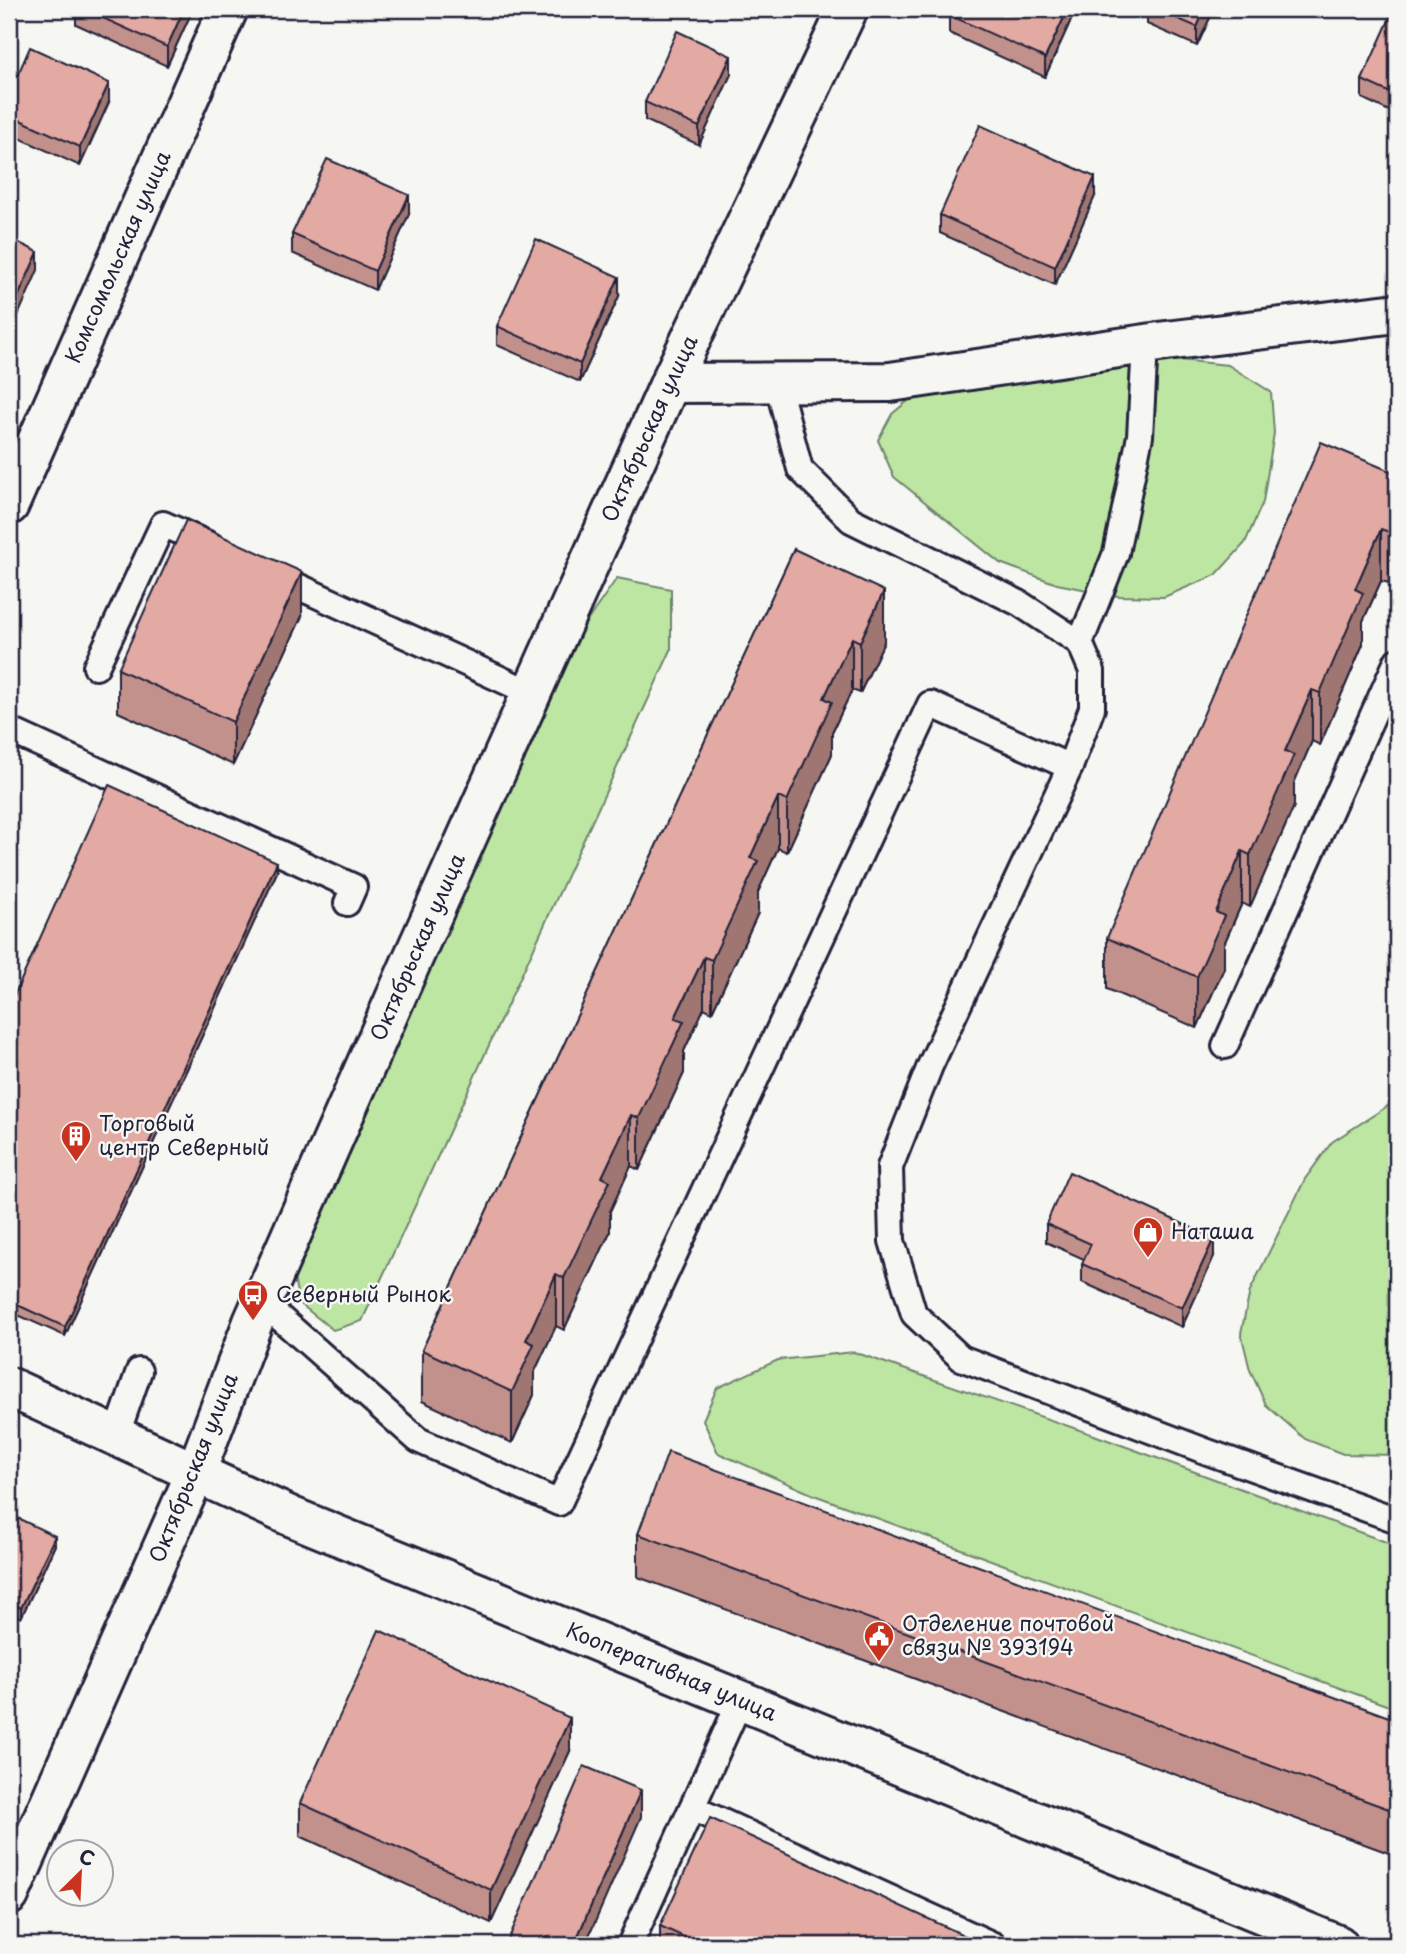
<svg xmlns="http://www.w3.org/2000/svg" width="1406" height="1954" viewBox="0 0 1406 1954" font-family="'Playpen Sans',sans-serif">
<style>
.green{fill:#bce6a2;stroke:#6f846e;stroke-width:2}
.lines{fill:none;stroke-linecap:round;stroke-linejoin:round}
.lane-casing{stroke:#22223b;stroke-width:30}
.street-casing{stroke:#22223b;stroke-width:44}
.secondary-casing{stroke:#22223b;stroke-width:44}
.lane{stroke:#f6f6f2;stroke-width:24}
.street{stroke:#f6f6f2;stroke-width:38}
.secondary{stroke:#f6f6f2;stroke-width:38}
.wall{fill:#c3918c;stroke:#22223b;stroke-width:2}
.shaded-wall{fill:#9f7672;stroke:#22223b;stroke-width:2}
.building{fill:#e3a9a3;stroke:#22223b;stroke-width:2}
.labels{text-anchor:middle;stroke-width:5;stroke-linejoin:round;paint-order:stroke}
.street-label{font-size:21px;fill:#22223b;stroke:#f6f6f2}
.poi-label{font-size:21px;fill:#22223b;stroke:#f6f6f2;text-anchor:start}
</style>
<rect width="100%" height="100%" fill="#f6f6f2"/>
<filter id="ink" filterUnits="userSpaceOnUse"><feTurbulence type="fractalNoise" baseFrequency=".0143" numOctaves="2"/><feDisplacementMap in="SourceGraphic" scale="14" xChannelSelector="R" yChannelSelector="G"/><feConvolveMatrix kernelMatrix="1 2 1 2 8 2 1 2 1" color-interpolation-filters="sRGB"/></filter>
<g filter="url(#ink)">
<!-- green -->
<g class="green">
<polygon points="1179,360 1228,365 1271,392 1274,433 1263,502 1245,543 1216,575 1164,597 1118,596 1057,584 1000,563 894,477 878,440 892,414 920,391 968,381 1017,383 1083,370"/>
<polygon points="617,578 671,589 671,650 362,1321 333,1330 299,1303 293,1273 578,634"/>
<polygon points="1397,1100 1397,1455 1343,1454 1305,1439 1266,1405 1250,1370 1241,1333 1250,1291 1305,1179 1332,1142"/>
<polygon points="854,1352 1094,1435 1397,1546 1397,1709 814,1495 718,1453 703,1420 717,1388 778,1360"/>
</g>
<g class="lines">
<!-- lane casing -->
<g class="lane-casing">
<g id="lane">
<polyline points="271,574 531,693"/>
<polyline points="1080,643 1116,553 1140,436 1145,345"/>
<polyline points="96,667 163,524 210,545"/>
<polyline points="9,730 354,887 347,903"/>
<polyline points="1070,767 930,1066 890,1167 892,1241 914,1314 961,1358 1205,1451 1397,1520"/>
<polyline points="1225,1046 1397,661"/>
<polyline points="262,1302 418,1440 559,1503 930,704 1070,767 1092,708 1092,671 1080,643 1019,603 851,520 800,469 777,382"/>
<polyline points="116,1437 139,1371"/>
<polyline points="692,1808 993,1945"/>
<polyline points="630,1945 740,1701"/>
</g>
</g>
<!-- street casing -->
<g class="street-casing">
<g id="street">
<polyline points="670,383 890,382 1166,341 1397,313"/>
<path id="s1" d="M9 505 228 9"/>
<path id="s2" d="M9 1387 290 1516 1338 1945"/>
<path id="s3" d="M196 1472 253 1322 409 967 670 383 848 9"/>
</g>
</g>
<!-- secondary casing -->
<g class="secondary-casing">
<polyline id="secondary" points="9,1895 196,1472"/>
</g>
<!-- lane -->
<use href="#lane" class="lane"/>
<!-- street -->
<use href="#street" class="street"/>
<!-- secondary -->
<use href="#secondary" class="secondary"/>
</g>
<!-- wall -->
<g class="wall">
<polygon points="76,9 193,9 167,66 76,24"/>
<polygon points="1076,9 1045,77 949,33 949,15"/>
<polygon points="1147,9 1214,9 1197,46 1147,24"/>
<polygon points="1397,11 1397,115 1362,98 1362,80"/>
<polygon points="731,74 699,145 645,120 645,102"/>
<polygon points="9,95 109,102 80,166 9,133"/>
<polygon points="1095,196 1055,285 940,233 940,215"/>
<polygon points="409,214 375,290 292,253 292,234"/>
<polygon points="619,296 580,382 497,345 497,326"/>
<polygon points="1397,474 1397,565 1389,583 1381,581 1369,608 1363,621 1363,644 1320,745 1312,741 1294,783 1294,806 1250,907 1242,903 1224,944 1224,968 1197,1028 1107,989 1107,938"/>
<polygon points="794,549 884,642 860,693 852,690 832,732 832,754 787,852 778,848 758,892 758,913 712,1012 704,1008 684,1051 684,1073 639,1170 631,1166 610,1211 610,1232 564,1330 556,1326 534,1373 534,1395 512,1443 422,1401 422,1350"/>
<polygon points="302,616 233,765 118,712 118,669"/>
<polygon points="277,872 65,1336 9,1311 9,1007"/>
<polygon points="1046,1224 1214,1256 1182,1327 1082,1282 1082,1264 1084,1259 1046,1242"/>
<polygon points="9,1514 55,1545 21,1618 9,1612"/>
<polygon points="638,1534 1397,1720 1397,1856 638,1577"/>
<polygon points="570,1751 491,1923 300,1836 300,1803"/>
<polygon points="660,1926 985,1945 660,1945"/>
</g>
<!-- shaded-wall -->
<g class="shaded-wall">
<polygon points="184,9 193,9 167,66 167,47"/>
<polygon points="1068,9 1076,9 1045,77 1045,58"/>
<polygon points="1205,9 1214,9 1197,46 1197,27"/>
<polygon points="731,56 731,74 699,145 699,127"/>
<polygon points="109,83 109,102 80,166 80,147"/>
<polygon points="1095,177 1095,196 1055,285 1055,267"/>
<polygon points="409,195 409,214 375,290 375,271"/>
<polygon points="38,252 38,270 9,336 9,317"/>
<polygon points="619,277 619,296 580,382 580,364"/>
<polygon points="1397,514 1397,565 1389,583 1389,532"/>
<polygon points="1381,529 1381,581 1363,621 1363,644 1320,745 1320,693 1355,589"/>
<polygon points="302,572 302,616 233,765 233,722"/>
<polygon points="884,591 884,642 860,693 860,642"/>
<polygon points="852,638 852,690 832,732 832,754 787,852 787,801 824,698"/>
<polygon points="1312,690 1312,741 1294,783 1294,806 1250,907 1250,855 1285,751"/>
<polygon points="778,797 778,848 758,892 758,913 712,1012 712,960 750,858"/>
<polygon points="1242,851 1242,903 1224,944 1224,968 1197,1028 1197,977 1216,912"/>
<polygon points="277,862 277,872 65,1336 65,1327"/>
<polygon points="704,957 704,1008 684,1051 684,1073 639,1170 639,1118 675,1018"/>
<polygon points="631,1115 631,1166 610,1211 610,1232 564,1330 564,1278 602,1177"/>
<polygon points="1214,1238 1214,1256 1182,1327 1182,1308"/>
<polygon points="556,1274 556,1326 534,1373 534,1395 512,1443 512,1392 526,1340"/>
<polygon points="55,1536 55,1545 21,1618 21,1608"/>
<polygon points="570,1718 570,1751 491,1923 491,1890"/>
<polygon points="641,1790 641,1817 585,1945 574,1945"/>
</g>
<!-- building -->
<g class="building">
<polygon points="83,9 184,9 167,47"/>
<polygon points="952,9 1068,9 1045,58 949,15"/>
<polygon points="1155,9 1205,9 1197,27"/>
<polygon points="1394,9 1397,11 1397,96 1362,80"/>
<polygon points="677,31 731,56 699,127 645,102"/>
<polygon points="30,47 109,83 80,147 9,115 9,95"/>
<polygon points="980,125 1095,177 1055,267 940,215"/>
<polygon points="327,159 409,195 375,271 292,234"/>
<polygon points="9,238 38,252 9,317"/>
<polygon points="536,239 619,277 580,364 497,326"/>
<polygon points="1321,442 1397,474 1397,514 1389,532 1381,529 1369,557 1355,589 1363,593 1320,693 1312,690 1285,751 1294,755 1250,855 1242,851 1216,912 1224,916 1197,977 1107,938"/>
<polygon points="186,520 302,572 233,722 118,669"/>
<polygon points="794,549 884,591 860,642 852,638 824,698 832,702 787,801 778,797 750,858 758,861 712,960 704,957 675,1018 684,1021 639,1118 631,1115 602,1177 610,1181 564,1278 556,1274 526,1340 534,1344 512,1392 422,1350"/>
<polygon points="109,785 277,862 65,1327 9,1301 9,1007"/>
<polygon points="1069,1172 1214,1238 1182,1308 1082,1264 1091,1244 1046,1224"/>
<polygon points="668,1452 1397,1720 1397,1812 638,1534"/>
<polygon points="9,1514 55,1536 21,1608 9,1602"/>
<polygon points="379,1630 570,1718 491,1890 300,1803"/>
<polygon points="584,1766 641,1790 574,1945 506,1945"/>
<polygon points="710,1818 985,1945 701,1945 660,1926"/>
</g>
</g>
<!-- icons -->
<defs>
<g id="building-pin" transform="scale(1.575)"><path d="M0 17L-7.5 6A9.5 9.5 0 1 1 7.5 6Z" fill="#c8321e" stroke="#f6f6f2"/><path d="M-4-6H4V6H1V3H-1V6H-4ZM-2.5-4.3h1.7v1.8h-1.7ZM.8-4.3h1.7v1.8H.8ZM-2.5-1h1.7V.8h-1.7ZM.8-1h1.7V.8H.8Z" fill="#fff"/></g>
<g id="shop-pin" transform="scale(1.575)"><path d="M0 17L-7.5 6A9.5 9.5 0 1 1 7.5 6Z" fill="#c8321e" stroke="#f6f6f2"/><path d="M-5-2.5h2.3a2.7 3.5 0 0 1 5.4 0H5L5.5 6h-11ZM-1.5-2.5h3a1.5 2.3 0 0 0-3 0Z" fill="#fff"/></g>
<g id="bus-pin" transform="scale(1.575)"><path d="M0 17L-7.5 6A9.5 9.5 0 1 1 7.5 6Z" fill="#c8321e" stroke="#f6f6f2"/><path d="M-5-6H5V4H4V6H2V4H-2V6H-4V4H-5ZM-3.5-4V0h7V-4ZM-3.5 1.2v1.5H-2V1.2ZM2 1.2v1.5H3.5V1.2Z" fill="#fff"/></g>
<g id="civic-pin" transform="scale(1.575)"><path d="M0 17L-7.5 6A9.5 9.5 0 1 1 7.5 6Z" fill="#c8321e" stroke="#f6f6f2"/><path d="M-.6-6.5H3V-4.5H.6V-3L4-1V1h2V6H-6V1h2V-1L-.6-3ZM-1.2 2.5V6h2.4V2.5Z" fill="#fff"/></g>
</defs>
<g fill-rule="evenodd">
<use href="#building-pin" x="76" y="1136"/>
<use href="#shop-pin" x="1148" y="1232"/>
<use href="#bus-pin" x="253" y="1295"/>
<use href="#civic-pin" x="879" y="1636"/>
</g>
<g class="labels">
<!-- street labels -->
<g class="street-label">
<text dy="7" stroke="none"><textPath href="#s1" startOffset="271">Комсомольская улица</textPath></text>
<text dy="7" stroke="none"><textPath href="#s3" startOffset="1138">Октябрьская улица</textPath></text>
<text dy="7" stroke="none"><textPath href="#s3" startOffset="570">Октябрьская улица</textPath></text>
<text transform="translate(194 1468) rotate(-68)" y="7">Октябрьская улица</text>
<text dy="7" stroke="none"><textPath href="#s2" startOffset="721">Кооперативная улица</textPath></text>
</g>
<!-- poi labels -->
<g class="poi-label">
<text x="99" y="1131">Торговый<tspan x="99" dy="24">центр Северный</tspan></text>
<text x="1171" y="1239">Наташа</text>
<text x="276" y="1302">Северный Рынок</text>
<text x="902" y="1631">Отделение почтовой<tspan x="902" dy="24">связи № 393194</tspan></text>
</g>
</g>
<!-- margin -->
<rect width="1406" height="1954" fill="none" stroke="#f6f6f2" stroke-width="35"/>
<rect x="18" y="18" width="1371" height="1919" fill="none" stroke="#22223b" stroke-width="2.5" filter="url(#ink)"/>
<!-- north arrow -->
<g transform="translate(80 1873) rotate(24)"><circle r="33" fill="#f6f6f2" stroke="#a1a1a9" stroke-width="2"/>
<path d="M0-5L12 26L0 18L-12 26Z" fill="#c8321e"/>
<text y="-10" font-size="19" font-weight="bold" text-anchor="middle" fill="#22223b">С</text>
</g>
</svg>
